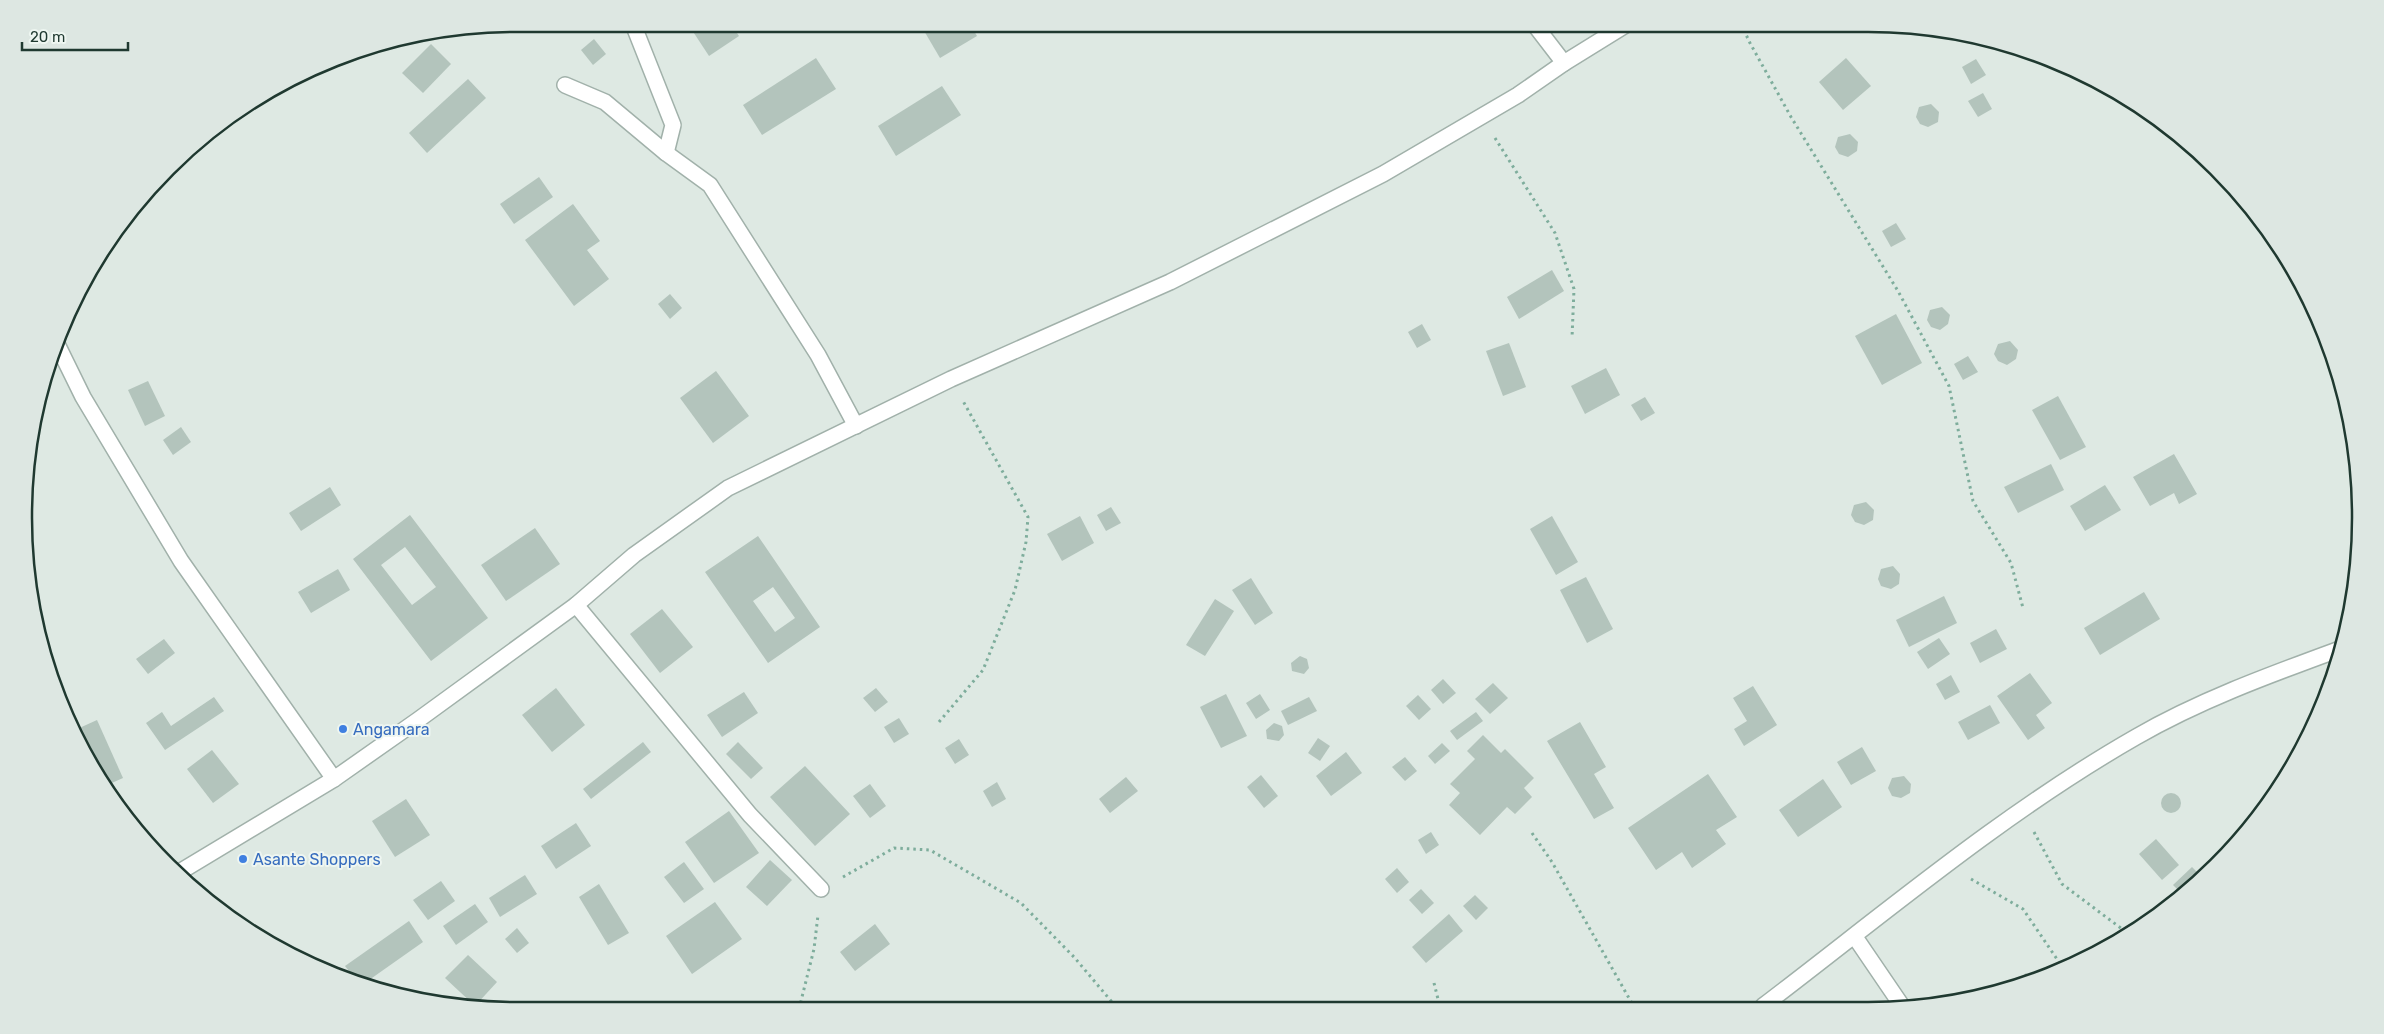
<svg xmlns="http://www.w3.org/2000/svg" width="2384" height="1034" viewBox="0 0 2384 1034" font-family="Rubik,sans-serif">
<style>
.building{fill:#b3c4bc;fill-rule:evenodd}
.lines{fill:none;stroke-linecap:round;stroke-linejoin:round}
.street-casing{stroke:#a1b1aa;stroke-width:18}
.path{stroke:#7ead9c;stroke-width:3;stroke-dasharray:2.5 4;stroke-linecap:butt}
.street{stroke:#fff;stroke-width:15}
.shop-dot{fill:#3f7fe0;stroke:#eef6f1;stroke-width:2}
.labels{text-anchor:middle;stroke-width:4;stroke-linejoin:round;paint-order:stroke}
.shop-label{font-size:16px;fill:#366cbe;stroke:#eef6f1;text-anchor:start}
.rim{fill:none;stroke:#1f3930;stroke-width:2.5}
</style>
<rect width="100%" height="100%" fill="#dee9e3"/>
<!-- building -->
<g class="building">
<polygon points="688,24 731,24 739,36 709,56"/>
<polygon points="920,24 970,24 977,36 940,58"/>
<polygon points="594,39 606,54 593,65 581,50"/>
<polygon points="431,44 451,64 423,93 402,73"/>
<polygon points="816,58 836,89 762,135 743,105"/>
<polygon points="1846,58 1871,86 1843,110 1819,82"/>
<polygon points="1976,59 1986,75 1971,84 1962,67"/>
<polygon points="468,79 486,98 427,153 409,133"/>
<polygon points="942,86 961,115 896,156 878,126"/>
<polygon points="1983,93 1992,109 1978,117 1968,101"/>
<polygon points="1931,104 1939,112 1938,122 1928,127 1920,124 1916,117 1919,107"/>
<polygon points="1850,134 1858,142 1857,151 1848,157 1839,154 1835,147 1838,137"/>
<polygon points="539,177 553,197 514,224 500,204"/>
<polygon points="573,204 600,241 587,250 609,279 574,306 525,240"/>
<polygon points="1896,223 1906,239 1891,247 1882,231"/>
<polygon points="1552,270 1564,291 1519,319 1507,297"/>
<polygon points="670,294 682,308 670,319 658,304"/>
<polygon points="1942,307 1950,315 1948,324 1940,330 1931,327 1927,320 1930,310"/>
<polygon points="1896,314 1922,363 1882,385 1855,336"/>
<polygon points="1422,324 1431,340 1417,348 1408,332"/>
<polygon points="2010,341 2018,350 2016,359 2007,365 1998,361 1994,354 1998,344"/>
<polygon points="1509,343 1526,387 1503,396 1486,351"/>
<polygon points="1968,356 1978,372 1963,380 1954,364"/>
<polygon points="1606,368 1620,395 1585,414 1571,386"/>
<polygon points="716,371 749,416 713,443 680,398"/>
<polygon points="148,381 165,416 145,426 128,390"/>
<polygon points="2058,396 2086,447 2060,460 2032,410"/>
<polygon points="1645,397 1655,413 1641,421 1631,405"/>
<polygon points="181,427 191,442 173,455 163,440"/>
<polygon points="2174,454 2197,494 2179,504 2174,493 2150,506 2133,477"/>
<polygon points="2051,464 2064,490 2018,513 2004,487"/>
<polygon points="2105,485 2121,510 2085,531 2070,506"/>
<polygon points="330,487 341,505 301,531 289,513"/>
<polygon points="1866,502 1874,510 1873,520 1864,525 1855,522 1851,515 1854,505"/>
<polygon points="1111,507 1121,523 1106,531 1097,515"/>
<path d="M410 515 488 618 431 661 353 559ZM405 547 436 587 412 605 381 565Z"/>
<polygon points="1080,516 1094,543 1062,561 1047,534"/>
<polygon points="1552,516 1578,562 1556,575 1530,529"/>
<polygon points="535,528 560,564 506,601 481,565"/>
<path d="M758 536 820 627 768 663 705 572ZM773 587 795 618 775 632 753 601Z"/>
<polygon points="1893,566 1900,574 1899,584 1891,589 1881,586 1878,579 1881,569"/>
<polygon points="338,569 350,590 311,613 298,592"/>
<polygon points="1586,577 1613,629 1587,643 1560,590"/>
<polygon points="1251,578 1273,613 1255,625 1232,590"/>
<polygon points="2144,592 2160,619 2100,655 2084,628"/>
<polygon points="1944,596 1957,623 1909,647 1896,620"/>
<polygon points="1215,599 1234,611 1205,656 1186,645"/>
<polygon points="662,609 693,647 660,673 630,634"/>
<polygon points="1996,629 2007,649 1980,663 1970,643"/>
<polygon points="1939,638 1950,654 1928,669 1917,652"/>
<polygon points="164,639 175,653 148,674 136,659"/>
<polygon points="1300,656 1307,659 1309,668 1304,674 1292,671 1291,663"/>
<polygon points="2030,673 2052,703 2036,715 2045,728 2028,740 1997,696"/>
<polygon points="1951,675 1960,692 1945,700 1936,684"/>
<polygon points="1443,679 1456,693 1443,704 1431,690"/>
<polygon points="1493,683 1508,698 1490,714 1475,699"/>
<polygon points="1753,686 1777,725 1744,746 1734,729 1747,721 1733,698"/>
<polygon points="556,688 585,725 552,752 522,715"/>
<polygon points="876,688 888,702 875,712 863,698"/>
<polygon points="744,692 758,713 722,737 707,715"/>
<polygon points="1226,694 1247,736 1221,748 1200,707"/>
<polygon points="1260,694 1270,710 1256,719 1246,703"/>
<polygon points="1418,695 1431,709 1419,720 1406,706"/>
<polygon points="214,697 224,711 165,750 146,723 162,712 171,726"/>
<polygon points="1309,697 1317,711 1288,725 1281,711"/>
<polygon points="1990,705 2000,723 1968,740 1958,722"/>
<polygon points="1476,712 1483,721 1457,740 1450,731"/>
<polygon points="899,718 909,734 894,743 884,727"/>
<polygon points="97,720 123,778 105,786 90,763 75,730"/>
<polygon points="1580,722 1606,767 1594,774 1614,808 1594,819 1547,741"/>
<polygon points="1274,723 1282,726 1284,735 1279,741 1267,739 1266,730"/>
<polygon points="1483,735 1501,753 1505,749 1534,778 1524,788 1532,797 1515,814 1507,807 1480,835 1449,805 1460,793 1450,784 1475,759 1467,751"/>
<polygon points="1318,738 1330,746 1320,761 1308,753"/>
<polygon points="959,739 969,755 955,764 945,748"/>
<polygon points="643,742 651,752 591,799 583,789"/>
<polygon points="738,742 763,768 751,779 726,754"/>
<polygon points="1442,743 1450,751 1435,764 1428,756"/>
<polygon points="1862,747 1876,771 1851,785 1837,762"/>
<polygon points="212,750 239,784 213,803 187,769"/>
<polygon points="1346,752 1362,773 1331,796 1316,776"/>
<polygon points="1405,757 1417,771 1405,781 1392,767"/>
<polygon points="805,766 850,814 815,846 770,797"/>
<polygon points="1708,774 1737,817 1716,830 1726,844 1692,868 1682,852 1656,870 1628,828"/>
<polygon points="1261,775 1278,796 1264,808 1247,787"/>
<polygon points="1904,776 1911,784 1910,793 1901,798 1892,796 1888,788 1892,778"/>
<polygon points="1126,777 1138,791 1110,813 1099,799"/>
<polygon points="1823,779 1842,807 1798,837 1779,810"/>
<polygon points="997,782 1006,799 992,807 983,791"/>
<polygon points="870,784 886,806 870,818 853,796"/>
<circle cx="2171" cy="803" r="10"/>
<polygon points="406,799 430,835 395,857 372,821"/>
<polygon points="729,811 759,853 714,883 685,842"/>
<polygon points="576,823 591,846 556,869 541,846"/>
<polygon points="1431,832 1439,845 1426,854 1418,840"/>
<polygon points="2156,839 2179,865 2162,880 2139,854"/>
<polygon points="770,860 792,880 767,906 746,887"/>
<polygon points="684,862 704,889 684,903 664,877"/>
<polygon points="2192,867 2200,875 2182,894 2173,885"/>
<polygon points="1397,868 1409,882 1397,893 1385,879"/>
<polygon points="525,875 537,894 500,917 489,898"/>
<polygon points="441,881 455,901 428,920 413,900"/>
<polygon points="599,884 629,933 608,945 579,897"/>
<polygon points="1421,889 1434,903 1422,914 1409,900"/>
<polygon points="1475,895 1488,908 1476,920 1463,906"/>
<polygon points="715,902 742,939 692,974 666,936"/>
<polygon points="475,904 488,922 456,945 443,926"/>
<polygon points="1449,914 1463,931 1426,963 1412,947"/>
<polygon points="409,921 423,942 362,985 359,984 345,966"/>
<polygon points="875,924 890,944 855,971 840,952"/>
<polygon points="517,928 529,943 517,953 505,939"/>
<polygon points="468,955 497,982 475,1006 445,978"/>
<polygon points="2026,973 2031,979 2011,985"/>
<polygon points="443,996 454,1004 438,1002"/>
</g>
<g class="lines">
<!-- street casing -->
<g class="street-casing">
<g id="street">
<polyline points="633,24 673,125 666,153"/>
<polyline points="1534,24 1564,63"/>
<polyline points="565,85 605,102 666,153 710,185 818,355 856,426"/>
<polyline points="57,344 83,397 181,561 334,779"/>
<polyline points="576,605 750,815 821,889"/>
<polyline points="178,873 334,779 418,720 576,605 634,555 728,488 951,379 1170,282 1383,174 1518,95 1564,63 1627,24"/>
<polyline points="1855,937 1902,1006"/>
<path d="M1763 1006C1884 914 2003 813 2136 737 2200 700 2272 674 2340 649"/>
</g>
</g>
<!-- path -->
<g class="path">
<polyline points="1741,24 1750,43 1791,117 1898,291 1949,386 1973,501 2011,563 2023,608"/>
<polyline points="1495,138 1555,233 1574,289 1572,338"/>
<polyline points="939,722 983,670 1015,590 1026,542 1028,517 963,401"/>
<polyline points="2034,832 2062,884 2126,932"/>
<polyline points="1532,833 1552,862 1634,1007"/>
<polyline points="843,877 894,848 930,850 1021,903 1074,957 1117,1008"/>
<polyline points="1971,879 2023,909 2063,968"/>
<polyline points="1434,983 1440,1007"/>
<polyline points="799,1009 814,949 818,915"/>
</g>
<!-- street -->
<use href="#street" class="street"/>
</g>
<!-- markers -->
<g class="shop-dot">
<circle cx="343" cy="729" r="5"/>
<circle cx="243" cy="859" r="5"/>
</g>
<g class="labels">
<!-- shop labels -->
<g class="shop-label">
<text x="353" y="735">Angamara</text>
<text x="253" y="865">Asante Shoppers</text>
</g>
</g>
<!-- crop -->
<path d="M0 0H2384V1034H0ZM516 32H1868A484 484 0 0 1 2352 516V518A484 484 0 0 1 1868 1002H516A484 484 0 0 1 32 518V516A484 484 0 0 1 516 32Z" fill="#dde7e2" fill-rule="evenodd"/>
<path class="rim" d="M516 32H1868A484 484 0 0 1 2352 516V518A484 484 0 0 1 1868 1002H516A484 484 0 0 1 32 518V516A484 484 0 0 1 516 32Z"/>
<!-- scale -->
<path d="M22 42v8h106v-8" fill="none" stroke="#1f3930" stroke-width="2.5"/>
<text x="30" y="42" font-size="15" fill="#1f3930" stroke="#eef6f1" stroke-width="4" paint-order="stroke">20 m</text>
</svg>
